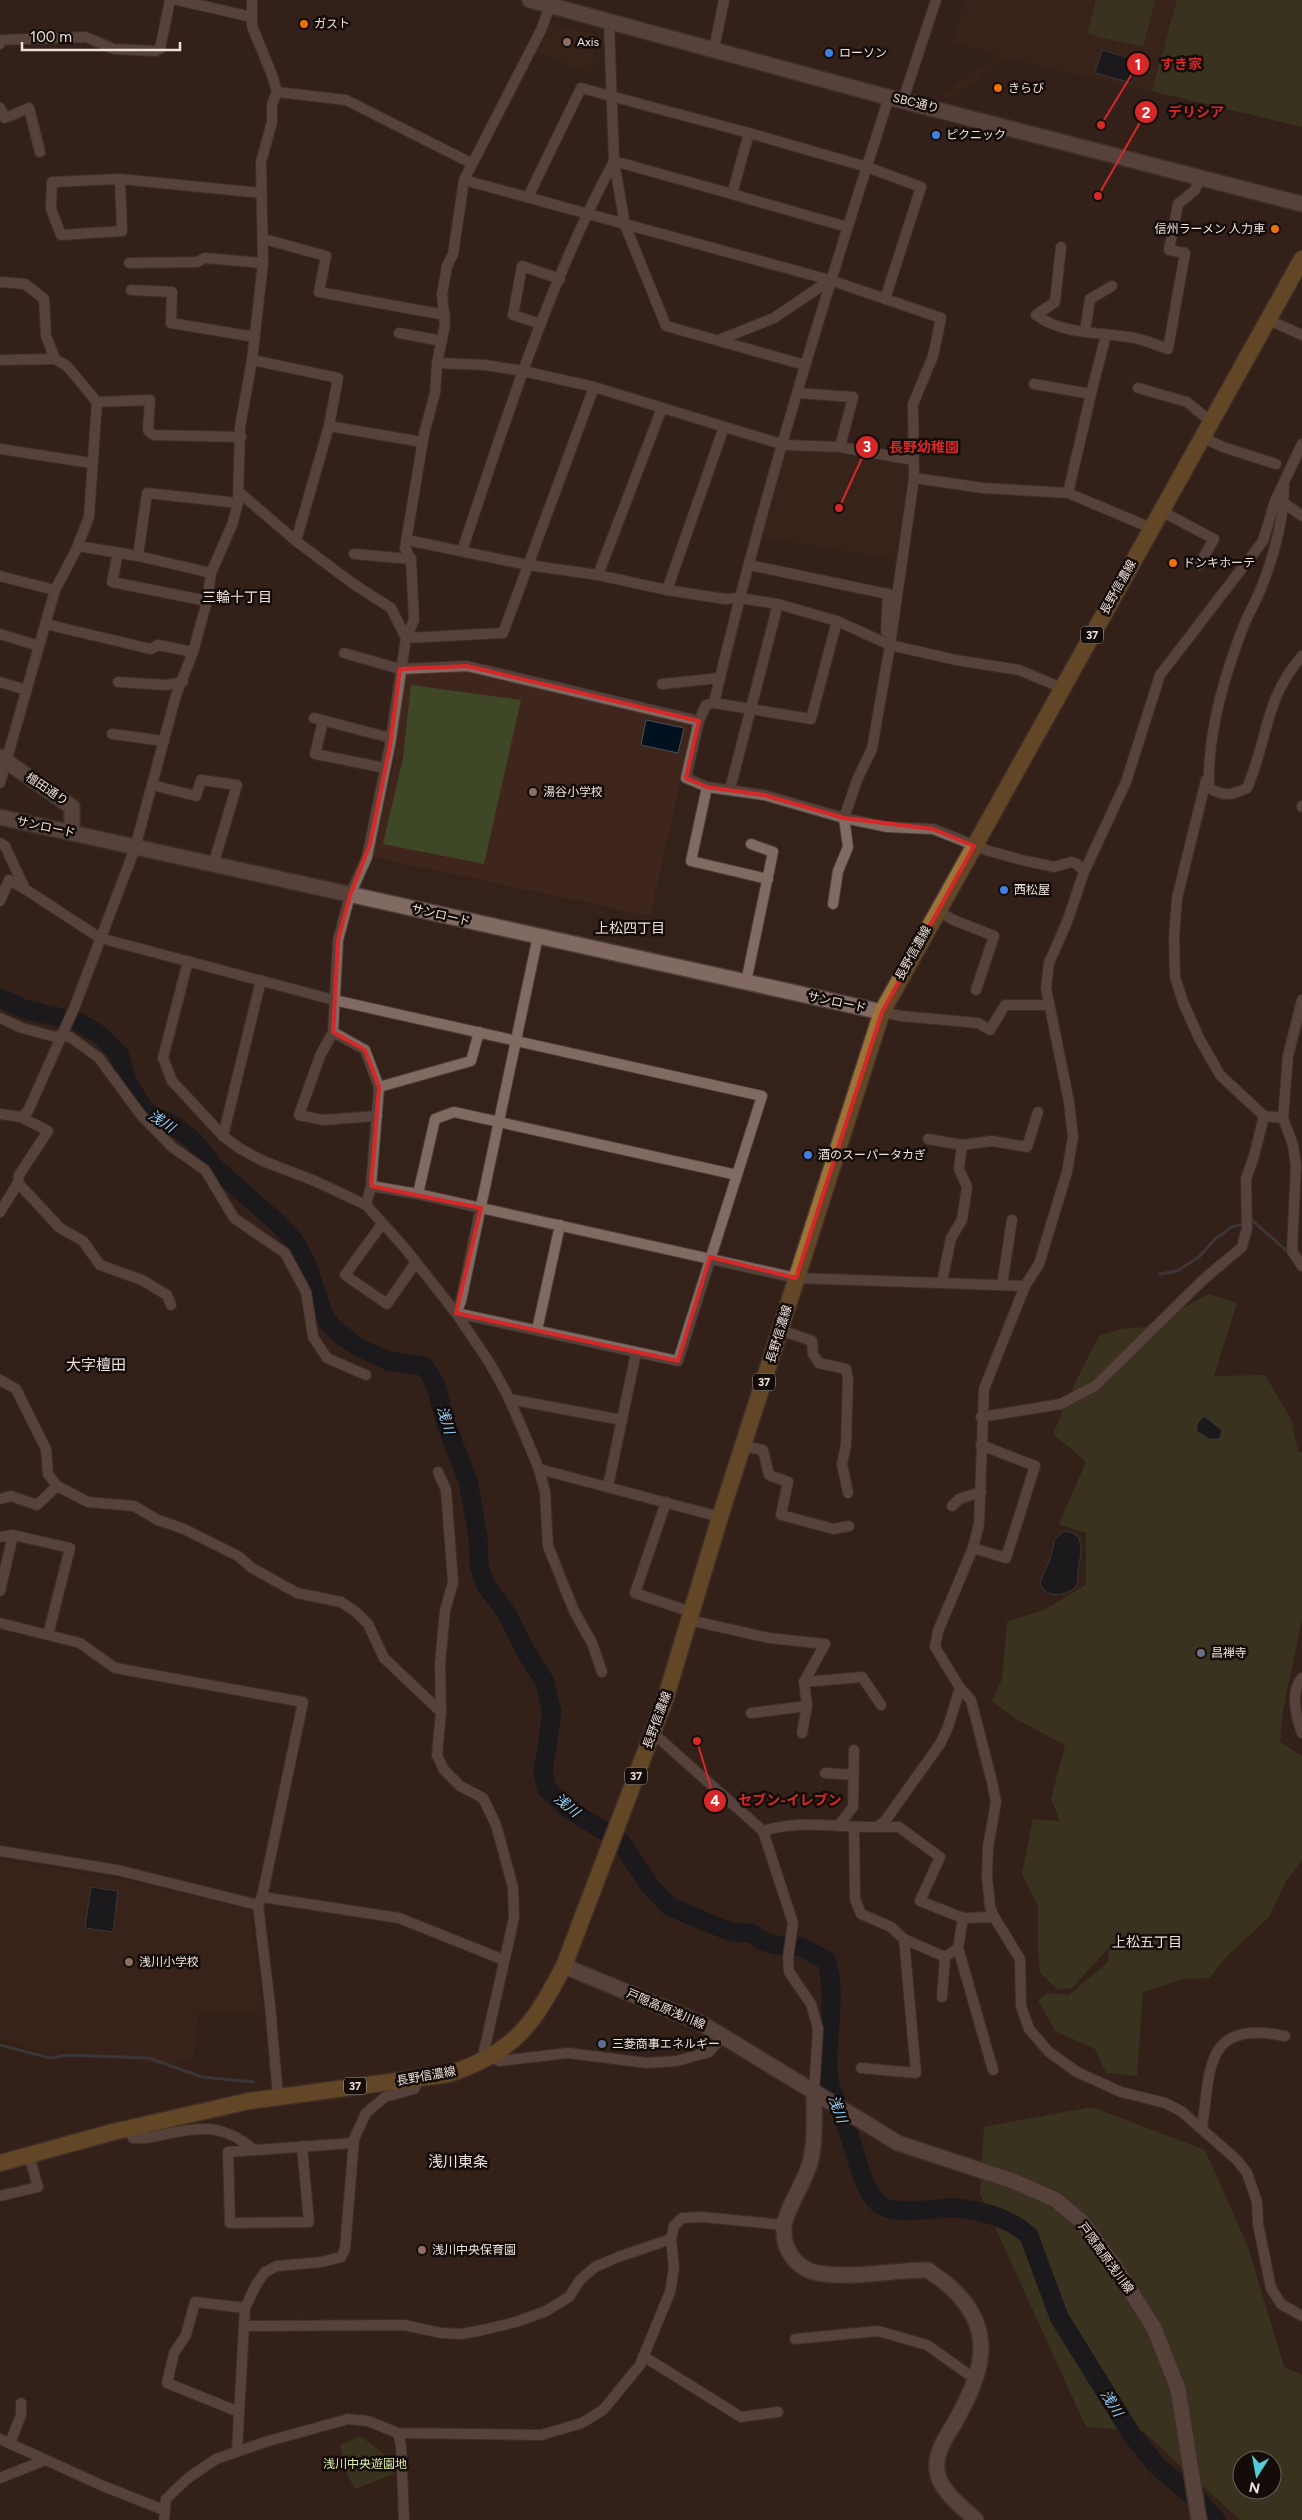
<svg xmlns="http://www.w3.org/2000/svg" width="1302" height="2520" viewBox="0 0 1302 2520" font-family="Figtree,'Noto Sans JP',sans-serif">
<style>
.built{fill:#3f261d}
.green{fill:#3f4826;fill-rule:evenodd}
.water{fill:#001120;stroke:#474f59}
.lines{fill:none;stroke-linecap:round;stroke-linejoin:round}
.stream{stroke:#474f59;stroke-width:3}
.river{stroke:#001120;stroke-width:19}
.street-casing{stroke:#4d3e39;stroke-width:12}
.secondary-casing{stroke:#4d3e39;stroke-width:18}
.primary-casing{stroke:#4d3e39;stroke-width:19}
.street{stroke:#806a62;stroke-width:10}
.secondary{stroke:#806a62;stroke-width:15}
.primary{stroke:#9d7435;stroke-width:16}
.marked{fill:none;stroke:#d62828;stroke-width:4;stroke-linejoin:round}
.food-dot{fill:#e8710a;stroke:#140c09;stroke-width:2}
.education-dot{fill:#8d6e63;stroke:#140c09;stroke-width:2}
.shop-dot{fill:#3f7fe0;stroke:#140c09;stroke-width:2}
.worship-dot{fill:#6b7280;stroke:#140c09;stroke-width:2}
.service-dot{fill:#5c6f8a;stroke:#140c09;stroke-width:2}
.labels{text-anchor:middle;stroke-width:5;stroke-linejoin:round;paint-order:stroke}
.shield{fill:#140c09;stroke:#ada19d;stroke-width:1}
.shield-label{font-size:11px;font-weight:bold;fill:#eee1dd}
.poi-label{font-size:12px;fill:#eee1dd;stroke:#140c09;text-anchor:start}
.street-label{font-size:12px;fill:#eee1dd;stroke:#140c09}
.park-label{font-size:12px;fill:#d9ebaa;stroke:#140c09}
.neighbourhood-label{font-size:14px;fill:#eee1dd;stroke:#140c09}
.water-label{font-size:14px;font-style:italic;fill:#91d1fb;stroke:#140c09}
.quarter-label{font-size:15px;fill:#eee1dd;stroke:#140c09}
.leader{fill:none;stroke:#d62828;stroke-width:2}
.callout-dot{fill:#d62828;stroke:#140c09;stroke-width:2}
.mark-label{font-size:15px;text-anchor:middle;font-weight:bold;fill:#fff}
.callout-label{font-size:14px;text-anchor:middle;font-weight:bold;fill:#d62828;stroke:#140c09;stroke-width:5;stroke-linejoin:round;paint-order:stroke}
</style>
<rect width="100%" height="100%" fill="#33211a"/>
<!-- built -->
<g class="built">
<polygon points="964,0 1302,0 1302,127 1007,58 957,95 957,99 941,96 998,55 953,42"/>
<polygon points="550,24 594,34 593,72 572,67 537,51"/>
<polygon points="840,450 911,463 911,479 898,560 761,537 787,451"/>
<polygon points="470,670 691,721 694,733 681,779 650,916 373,857 394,763 405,675"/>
<polygon points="0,1860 127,1881 251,1910 263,2014 199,2013 193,2059 160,2065 61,2050 53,2055 0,2039"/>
</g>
<!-- green -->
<g class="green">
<polygon points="1096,0 1155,0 1143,47 1087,34"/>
<polygon points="1177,0 1302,0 1302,127 1152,91"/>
<polygon points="411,685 521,700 484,864 383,844 403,758"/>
<polygon points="1209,1294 1237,1303 1214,1376 1265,1375 1291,1419 1298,1451 1302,1452 1302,1620 1283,1710 1280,1742 1302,1756 1302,1860 1286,1881 1269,1917 1228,1955 1209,1978 1184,1979 1143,1992 1137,2076 1106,2073 1095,2049 1055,2031 1038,2000 1047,1993 1069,1995 1108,1962 1110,1946 1072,1988 1058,1990 1040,1973 1038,1946 1038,1906 1022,1874 1033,1819 1060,1821 1051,1799 1065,1745 1016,1719 992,1701 1002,1679 1007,1622 1044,1610 1086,1585 1086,1533 1059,1524 1086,1462 1053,1434 1077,1379 1099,1336 1121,1329 1147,1327"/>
<path d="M1092 2107 1205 2150 1248 2247 1284 2367 1302 2375V2520H1240L1143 2431 1086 2427 980 2194 984 2127ZM1242 2460H1272V2490H1242Z"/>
<polygon points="360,2436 387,2456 394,2474 355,2489 344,2468 345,2465 340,2445"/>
</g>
<!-- water -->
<g class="water">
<polygon points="1102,50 1139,61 1132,83 1095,73"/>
<polygon points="646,720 684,728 678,753 641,745"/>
<polygon points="1204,1416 1222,1430 1220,1439 1209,1439 1196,1431 1198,1422"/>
<path d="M1064 1531C1086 1532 1081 1552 1079 1566 1077 1573 1079 1580 1076 1587 1066 1596 1044 1600 1040 1582L1050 1559 1055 1539Z"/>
<polygon points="91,1887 118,1891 113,1932 85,1928"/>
</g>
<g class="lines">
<!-- stream -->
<g class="stream">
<polyline points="1160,1274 1177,1271 1199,1257 1215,1239 1232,1227 1253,1221 1289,1253"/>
<polyline points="0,2045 50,2058 67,2055 149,2058 202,2077 253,2082"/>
</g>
<!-- river -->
<path class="river" d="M0 998 24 1009 78 1022 99 1034 119 1054 127 1081 143 1108 151 1115 173 1125 194 1141 214 1167 279 1224 295 1242 307 1265 324 1316 333 1328 356 1346 388 1361 424 1366 435 1383 446 1424 468 1481 478 1536 479 1565 485 1584 507 1614 527 1654 544 1680 552 1712 543 1774 547 1789 567 1808 620 1841 650 1886 670 1907 731 1932 751 1933 762 1941 776 1945 802 1947 827 1961C838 2003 823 2044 830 2086 836 2100 842 2114 847 2129 856 2152 860 2183 877 2202 891 2218 936 2207 955 2208 980 2210 1011 2218 1029 2236L1059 2317 1132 2435 1157 2466 1200 2502 1216 2520"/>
<!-- street casing -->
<g class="street-casing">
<g id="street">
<polyline points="177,0 252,17"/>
<polyline points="609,22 614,161 625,225 666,326 805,365"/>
<polyline points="0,44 0,40 86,37 114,49 155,51 160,49 170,0"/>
<polyline points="714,49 724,0"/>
<polyline points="277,92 346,100 471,163"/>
<path d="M889 97C825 297 762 498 714 703L706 705 699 721 686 778 707 787 764 795 844 818 887 827 933 829 989 851 1022 860 1054 867 1071 862 1077 864 1084 872"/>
<polyline points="903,100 936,0"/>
<polyline points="0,108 5,118 29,108 40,152"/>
<polyline points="614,161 732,194"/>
<polyline points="120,179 122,231 61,235 51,209 52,182 120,179 261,193"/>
<polyline points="464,180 830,280 941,318 933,356 913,404 914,478 890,645 872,749 857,780 844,818 848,847 838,871 833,904"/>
<polyline points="528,197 581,88 749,133"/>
<polyline points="847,227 732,194 749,133 867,167 921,187 885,299"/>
<polyline points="264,239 326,256 319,292 445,315"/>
<path d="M1061 247 1055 302 1036 315C1063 335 1102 332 1134 338 1145 340 1157 345 1168 349L1185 253 1169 250 1178 204 1195 190 1200 178"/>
<polyline points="129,263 197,262 205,258 263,263"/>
<polyline points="0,282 25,284 44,299 46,336 55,359 67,366 97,402 89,517 76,550 55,590 0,783"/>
<polyline points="131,290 172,292 171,323 255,337"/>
<polyline points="1269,320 1302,335"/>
<polyline points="541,324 513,315 522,266 560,279"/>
<polyline points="1085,331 1090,299 1112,286"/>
<polyline points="399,333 442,341"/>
<polyline points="719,340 774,318 830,280"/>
<polyline points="0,360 55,359"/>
<polyline points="252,360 338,378 329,426 296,541"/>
<polyline points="437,363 485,365 523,371 594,387 784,445 840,447 913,460"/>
<polyline points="1034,384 1091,394 1106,335"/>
<polyline points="1138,388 1187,402 1210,421"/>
<polyline points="797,393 853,397 840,447"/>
<polyline points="97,402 150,400 148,430 153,435 241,437"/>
<polyline points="329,426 422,442"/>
<polyline points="1202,437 1223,447 1276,464"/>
<polyline points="1302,444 1275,501 1263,541 1160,675 1126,782 1084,872 1067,922 1049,963 1046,988 1069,1102 1073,1137 1067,1172 1039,1264 1025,1286 984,1389 979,1524 973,1548 938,1631 935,1647 960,1688 971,1700 992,1782 996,1802 988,1847 987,1876 990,1907 994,1917 1020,1959 1021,2006 1029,2029 1049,2052 1077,2072 1121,2092 1165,2103 1181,2111 1237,2160 1247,2173 1257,2202 1258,2224 1271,2288 1281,2304 1302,2316"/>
<polyline points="0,449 91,463"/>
<polyline points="914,478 983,488 1068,493 1151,528"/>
<path d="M1284 485C1284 518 1274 555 1262 586 1257 599 1250 611 1244 625 1224 676 1207 733 1209 788 1224 797 1232 795 1247 788 1269 738 1263 701 1302 656"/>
<polyline points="240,493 296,541 352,583 391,608 406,638"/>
<polyline points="1068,493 1091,394"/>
<polyline points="1284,503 1302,516"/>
<polyline points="1161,511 1214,539 1199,565"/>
<polyline points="407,540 528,565 598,575 667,590 725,599 739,598 778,604 837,621 890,645 956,660 1019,670 1062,688"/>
<polyline points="78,546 138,556 211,573"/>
<path d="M462 551C506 419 548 284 614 161"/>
<polyline points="118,553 112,582 207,601"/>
<polyline points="354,554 411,559"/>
<polyline points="138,556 147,493 238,503"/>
<polyline points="749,565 897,596"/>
<polyline points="598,575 662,408"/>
<polyline points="0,576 55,590"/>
<polyline points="667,590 724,427"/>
<polyline points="45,624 151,649 158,645 193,652"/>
<polyline points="886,632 888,594"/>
<polyline points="0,634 39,646"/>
<polyline points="406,638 503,633 594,387"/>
<polyline points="344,653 400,669 467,666 699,721"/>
<polyline points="0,682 26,690"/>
<polyline points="118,682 166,685 183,682"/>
<polyline points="662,684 720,678"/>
<polyline points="714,703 811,719 837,621"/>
<polyline points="314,718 391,738"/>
<polyline points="323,721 315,754 385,768"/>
<polyline points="112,734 164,741"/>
<polyline points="1206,780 1177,898 1174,938 1175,977 1183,1002 1199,1038 1220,1075 1264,1116 1283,1118"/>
<polyline points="152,785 196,796 201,780 237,785 213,865"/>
<polyline points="707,787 691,861 768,879"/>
<polyline points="730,789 778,604"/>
<polyline points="1302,806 1302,807"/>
<polyline points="0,843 5,846 25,889 100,938 334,1000 762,1096 678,1361 456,1313"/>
<polyline points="0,901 9,880 25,889"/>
<polyline points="938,910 951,919 994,936 976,990"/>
<polyline points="188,961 163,1058 172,1081 223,1136 239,1148 263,1161 315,1181 366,1205 404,1247 456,1313 489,1362 506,1392 522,1428 539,1469 545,1492 548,1546 574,1611 592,1643 602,1672"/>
<polyline points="746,982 773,852 751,844"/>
<polyline points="1302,1000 1288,1056 1283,1118 1293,1145 1296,1165 1292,1251 1302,1266"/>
<polyline points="882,1012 901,1016 978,1023 990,1030 1005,1005 1049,1005"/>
<polyline points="0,1018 22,1028 59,1038"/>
<polyline points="333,1032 320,1056 299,1115 323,1120 377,1116"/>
<polyline points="60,1035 70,1037 99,1058 141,1115 172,1147 205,1170 234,1218 285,1253 306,1292 313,1337 327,1358 366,1375"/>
<polyline points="379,1087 471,1061 479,1032"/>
<polyline points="0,1114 21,1117 48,1131 19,1175 18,1183 60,1228 83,1241 100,1265 142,1280 167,1295 171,1305"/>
<polyline points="21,1117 28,1111 75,1006 135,848 176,695 193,652 207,601 211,573 232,525 238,503 240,427 252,360 263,263 261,162 272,122 272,104 277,92 272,75 252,26 252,0"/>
<polyline points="223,1136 261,980"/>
<polyline points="928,1139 962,1145 992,1141 1027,1147 1038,1112"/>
<polyline points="371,1186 418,1194 796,1278 1025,1286"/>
<polyline points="418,1194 435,1119 454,1112 737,1175"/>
<polyline points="366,1205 371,1186 379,1087 365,1050 333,1032 338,940 350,895 367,857 390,745 406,638 414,620 411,559 405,548 424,434 435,393 437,363 445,325 442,294 447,266 453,254 464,180 541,30 550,6"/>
<polyline points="0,1212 18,1183"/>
<polyline points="382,1224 345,1275 387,1304 416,1262"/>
<polyline points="942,1282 951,1238 962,1220 967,1187 959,1169 962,1145"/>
<polyline points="1002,1285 1012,1220"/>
<polyline points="456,1313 461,1301 538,936"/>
<polyline points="537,1330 560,1225"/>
<polyline points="781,1330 812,1341 813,1354 819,1363 846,1369 848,1379 846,1445 842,1464 848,1493"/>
<polyline points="0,1380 16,1389 46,1449 48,1474 57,1486 88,1502 134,1506 158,1520 184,1529 238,1556 252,1568 297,1593 341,1602 356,1612 368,1624 384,1658 441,1712"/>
<polyline points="509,1399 622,1420"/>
<polyline points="981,1417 1061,1404 1095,1386 1204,1279 1242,1247 1247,1228 1246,1179 1254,1156 1264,1116"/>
<polyline points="743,1446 763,1450 769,1475 788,1482 781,1515 834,1529 849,1526"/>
<polyline points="539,1469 720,1517"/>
<polyline points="438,1472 446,1490 453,1582 445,1611 440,1664 441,1712 437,1755 444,1770 460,1786 483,1798 496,1825 513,1887 514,1918 484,2051 489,2057 500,2061 568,2053 647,2063 677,2061 709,2052 724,2035"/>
<polyline points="608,1486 636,1353"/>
<polyline points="0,1499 11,1496 37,1505 57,1486"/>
<polyline points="666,1502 635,1593 691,1612"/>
<polyline points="952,1506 959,1499 981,1492"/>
<polyline points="13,1535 70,1548 48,1635"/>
<polyline points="0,1537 13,1535 0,1591"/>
<polyline points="973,1548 1006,1558 1035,1466 981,1445"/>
<polyline points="689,1620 769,1638 825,1644 804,1682 807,1706 802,1733"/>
<polyline points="0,1623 80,1643 115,1668 303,1702 262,1897"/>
<path d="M1302 1678C1290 1690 1296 1718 1302 1733"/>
<polyline points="804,1682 862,1677 881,1705"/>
<polyline points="751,1713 807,1706"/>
<polyline points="653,1733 763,1831 793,1923 788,1958 789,1972 811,2004 818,2029 814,2091"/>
<polyline points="825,1773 854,1775"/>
<polyline points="838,1826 853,1807 854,1750"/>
<polyline points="854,1827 855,1899 861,1914 891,1927 904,1939 945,1957 958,1948"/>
<polyline points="877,1827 899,1827 940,1857 920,1901 963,1918"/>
<path d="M763 1831C803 1819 836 1828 877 1827L885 1821 940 1744 948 1727 960 1688"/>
<polyline points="0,1851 117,1870 258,1905"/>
<polyline points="942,1997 945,1957"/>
<polyline points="861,2068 916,2073 904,1939"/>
<polyline points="993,2070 958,1948 963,1918 994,1917"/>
<polyline points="278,2096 270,2005 258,1905 262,1897 399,1918 504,1960"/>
<path d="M129 2128 133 2138C148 2140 157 2135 171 2133 207 2126 226 2126 254 2150"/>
<path d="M1202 2128C1211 2067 1204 2020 1285 2036"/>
<polyline points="302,2146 309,2222 230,2223 228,2152 353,2143"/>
<polyline points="0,2196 38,2187 29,2155"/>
<polyline points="245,2326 404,2325 441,2333 462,2334 483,2330 516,2322 546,2311 569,2297 580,2280 595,2267 618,2257 671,2239"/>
<polyline points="795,2339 878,2331 927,2345 975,2379"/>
<polyline points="643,2356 741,2417 778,2412"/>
<polyline points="239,2412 167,2383 174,2353 186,2335 195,2302 245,2308"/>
<polyline points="398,2433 401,2446 404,2520"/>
<polyline points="0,2439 103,2486 164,2510"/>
<polyline points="10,2443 21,2415 21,2403"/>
<polyline points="237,2451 245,2308 256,2285 265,2272 277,2266 321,2262 341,2257 345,2249 354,2139 366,2113 385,2097 414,2089 419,2080"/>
<polyline points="0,2478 45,2460"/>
<polyline points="164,2520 166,2499 188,2478 216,2459 265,2442 348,2419 368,2421 398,2433 541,2435 582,2423 603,2410 640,2365 670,2292 674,2268 671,2239 674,2226 682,2218 702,2217 784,2225"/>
</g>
</g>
<!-- secondary casing -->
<g class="secondary-casing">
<g id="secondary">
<polyline points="530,0 880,95 1302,204"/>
<polyline points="0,757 72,807 72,833"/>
<polyline points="0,817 882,1012"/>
<polyline points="564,1966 701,2023 898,2143 1013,2181 1056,2200 1082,2222 1114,2265 1154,2328 1178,2389 1199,2520"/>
<path d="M814 2091C814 2115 816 2140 810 2163 805 2181 785 2212 784 2226 782 2249 796 2269 818 2273 850 2279 894 2270 928 2270 935 2276 943 2280 949 2286 999 2330 982 2374 954 2424 946 2437 935 2453 937 2470 938 2489 963 2508 976 2520"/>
</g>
</g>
<!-- primary casing -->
<g class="primary-casing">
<path id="primary" d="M0 2163 113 2132 249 2101 449 2074C515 2052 533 2025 564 1966L665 1700 720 1517 882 1012 1302 259"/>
</g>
<!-- street -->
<use href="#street" class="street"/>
<!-- secondary -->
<use href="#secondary" class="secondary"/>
<!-- primary -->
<use href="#primary" class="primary"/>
</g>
<!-- marked area -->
<path d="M0 0H1302V2520H0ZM467 666 699 721 686 778 707 787 764 795 844 818 933 829 974 846 882 1012 796 1278 710 1257 678 1361 456 1313 481 1208 371 1186 379 1087 365 1050 333 1032 338 940 350 895 370 844 390 745 400 669Z" fill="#33211a" fill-opacity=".55" fill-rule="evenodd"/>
<path class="marked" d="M467 666 699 721 686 778 707 787 764 795 844 818 933 829 974 846 882 1012 796 1278 710 1257 678 1361 456 1313 481 1208 371 1186 379 1087 365 1050 333 1032 338 940 350 895 370 844 390 745 400 669Z"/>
<!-- markers -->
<g class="food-dot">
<circle cx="304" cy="24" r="5"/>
<circle cx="998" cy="88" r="5"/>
<circle cx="1275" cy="229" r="5"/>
<circle cx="1173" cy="563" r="5"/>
</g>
<g class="education-dot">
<circle cx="567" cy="42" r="5"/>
<circle cx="533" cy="792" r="5"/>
<circle cx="129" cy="1962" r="5"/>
<circle cx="422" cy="2250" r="5"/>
</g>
<g class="shop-dot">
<circle cx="829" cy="53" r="5"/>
<circle cx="936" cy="135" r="5"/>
<circle cx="1004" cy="890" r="5"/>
<circle cx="808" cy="1155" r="5"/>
</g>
<circle class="worship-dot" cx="1201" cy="1653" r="5"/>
<circle class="service-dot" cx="602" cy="2044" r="5"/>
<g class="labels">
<!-- shield labels -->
<g class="shield">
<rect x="1081" y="626.5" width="22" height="17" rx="4"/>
<rect x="753" y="1373.5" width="22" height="17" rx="4"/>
<rect x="625" y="1767.5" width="22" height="17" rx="4"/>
<rect x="344" y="2077.5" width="22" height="17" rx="4"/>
</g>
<g class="shield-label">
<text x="1092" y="639">37</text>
<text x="764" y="1386">37</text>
<text x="636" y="1780">37</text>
<text x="355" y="2090">37</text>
</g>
<!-- poi labels -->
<g class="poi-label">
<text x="314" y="28">ガスト</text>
<text x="577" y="46">Axis</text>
<text x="839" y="57">ローソン</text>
<text x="1008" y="92">きらび</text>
<text x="946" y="139">ピクニック</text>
<text x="1265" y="233" text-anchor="end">信州ラーメン 人力車</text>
<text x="1183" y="567">ドンキホーテ</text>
<text x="543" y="796">湯谷小学校</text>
<text x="1014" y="894">西松屋</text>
<text x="818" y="1159">酒のスーパータカぎ</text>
<text x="1211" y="1657">昌禅寺</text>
<text x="139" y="1966">浅川小学校</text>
<text x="612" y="2048">三菱商事エネルギー</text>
<text x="432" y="2254">浅川中央保育園</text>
</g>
<!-- street labels -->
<g class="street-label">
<text transform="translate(916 103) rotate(14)" y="4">SBC通り</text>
<text transform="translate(1118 587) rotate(-61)" y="4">長野信濃線</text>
<text transform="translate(47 789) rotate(34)" y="4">檀田通り</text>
<text transform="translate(46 827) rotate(12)" y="4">サンロード</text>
<text transform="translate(441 915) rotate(13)" y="4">サンロード</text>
<text transform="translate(913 953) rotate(-61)" y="4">長野信濃線</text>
<text transform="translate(837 1002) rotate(12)" y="4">サンロード</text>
<text transform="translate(779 1334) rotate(-73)" y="4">長野信濃線</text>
<text transform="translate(657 1720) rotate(-70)" y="4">長野信濃線</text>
<text transform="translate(666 2009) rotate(23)" y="4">戸隠高原浅川線</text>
<text transform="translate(426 2076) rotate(-10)" y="4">長野信濃線</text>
<text transform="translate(1106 2258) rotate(54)" y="4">戸隠高原浅川線</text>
</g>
<!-- park labels -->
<g class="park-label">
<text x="365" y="2468">浅川中央遊園地</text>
</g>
<!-- neighbourhood labels -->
<g class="neighbourhood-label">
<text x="237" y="602">三輪十丁目</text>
<text x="630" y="933">上松四丁目</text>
<text x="1147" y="1947">上松五丁目</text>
</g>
<!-- water labels -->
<g class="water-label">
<text transform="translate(162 1121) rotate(33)" y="5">浅川</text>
<text transform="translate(446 1420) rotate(73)" y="5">浅川</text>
<text transform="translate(567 1805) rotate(39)" y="5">浅川</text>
<text transform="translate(838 2109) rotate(70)" y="5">浅川</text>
<text transform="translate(1112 2403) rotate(58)" y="5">浅川</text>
</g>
<!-- quarter labels -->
<g class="quarter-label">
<text x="96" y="1370">大字檀田</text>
<text x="458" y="2167">浅川東条</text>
</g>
</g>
<!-- callouts -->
<path class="leader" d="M1101 125L1138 64M1098 196L1146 112M839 508L867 447M697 1741L715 1801"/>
<g class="callout-dot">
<circle cx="1101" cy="125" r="5"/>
<circle cx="1098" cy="196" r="5"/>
<circle cx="839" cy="508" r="5"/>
<circle cx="697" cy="1741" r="5"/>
<circle cx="1138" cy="64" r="12"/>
<circle cx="1146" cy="112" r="12"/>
<circle cx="867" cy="447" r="12"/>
<circle cx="715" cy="1801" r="12"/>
</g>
<g class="mark-label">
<text x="1138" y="70">1</text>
<text x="1146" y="118">2</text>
<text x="867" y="452">3</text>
<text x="715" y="1806">4</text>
</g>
<g class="callout-label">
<text x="1181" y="69">すき家</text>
<text x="1196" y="117">デリシア</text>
<text x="924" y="452">長野幼稚園</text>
<text x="790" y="1805">セブン-イレブン</text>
</g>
<!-- north arrow -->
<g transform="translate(1257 2475) rotate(191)"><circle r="24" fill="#140c09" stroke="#6b615e"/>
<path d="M0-4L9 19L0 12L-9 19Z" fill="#52ccd6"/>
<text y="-8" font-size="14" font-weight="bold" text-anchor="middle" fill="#eee1dd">N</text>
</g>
<!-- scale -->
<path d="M22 42v8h158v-8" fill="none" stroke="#eee1dd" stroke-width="2.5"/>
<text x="30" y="42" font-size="15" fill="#eee1dd" stroke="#140c09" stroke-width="4" paint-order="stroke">100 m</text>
</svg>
